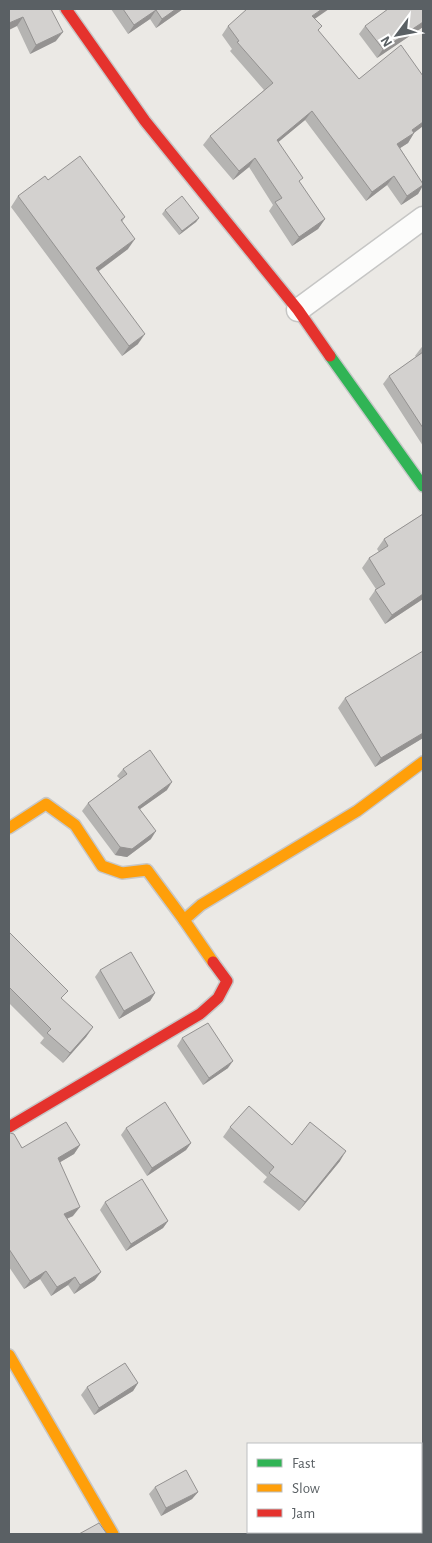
<svg xmlns="http://www.w3.org/2000/svg" width="432" height="1543" viewBox="0 0 432 1543" font-family="'Alegreya Sans',sans-serif">
<style>
.lines{fill:none;stroke-linecap:round;stroke-linejoin:round}
.street-casing{stroke:#c6c6c5;stroke-width:25}
.fast-casing{stroke:#c7c7c7;stroke-width:14}
.slow-casing{stroke:#c7c7c7;stroke-width:14}
.jam-casing{stroke:#c7c7c7;stroke-width:14}
.street{stroke:#fcfcfb;stroke-width:22}
.fast{stroke:#30b455;stroke-width:11}
.slow{stroke:#ff9f0a;stroke-width:11}
.jam{stroke:#e5322d;stroke-width:11}
.wall{fill:#b5b4b2}
.shaded-wall{fill:#949291}
.building{fill:#d3d1cf;stroke:#949291}
</style>
<rect width="100%" height="100%" fill="#ebe9e5"/>
<g class="lines">
<!-- street casing -->
<g class="street-casing">
<polyline id="street" points="298,310 423,218"/>
</g>
<!-- fast casing -->
<g class="fast-casing">
<polyline id="fast" points="330,356 423,486"/>
</g>
<!-- slow casing -->
<g class="slow-casing">
<g id="slow">
<polyline points="9,828 46,804 75,825 102,866 122,873 147,870 184,920"/>
<polyline points="213,962 184,920 201,905 357,811 423,762"/>
<polyline points="9,1355 113,1534"/>
</g>
</g>
<!-- jam casing -->
<g class="jam-casing">
<g id="jam">
<polyline points="66,9 145,121 298,310 330,356"/>
<polyline points="9,1127 200,1014 218,998 227,981 213,962"/>
</g>
</g>
<!-- street -->
<use href="#street" class="street"/>
<!-- fast -->
<use href="#fast" class="fast"/>
<!-- slow -->
<use href="#slow" class="slow"/>
<!-- jam -->
<use href="#jam" class="jam"/>
</g>
<!-- wall -->
<g class="wall">
<polygon points="9,9 51,9 56,41 30,54"/>
<polygon points="111,9 183,9 156,28 150,19 128,34"/>
<polygon points="423,9 423,27 377,58 359,34 365,26"/>
<polygon points="315,19 322,26 318,31 359,79 423,76 423,126 414,133 408,143 400,148 423,184 423,186 418,194 401,205 387,185 366,201 305,120 278,142 300,183 325,219 318,229 292,246 269,211 273,205 249,167 233,180 203,145 210,136 264,90 230,51 232,49 222,35 228,26"/>
<polygon points="48,180 125,217 122,222 128,249 99,271 138,344 122,356 11,207 18,196"/>
<polygon points="165,210 199,218 196,222 179,235 162,214"/>
<polygon points="423,346 423,446 383,384 389,376 416,357 415,356 421,348"/>
<polygon points="423,514 423,599 385,624 369,599 376,589 362,568 369,558 379,552 377,549 384,539"/>
<polygon points="345,698 423,738 375,767 338,708"/>
<polygon points="123,769 167,790 140,809 151,839 127,857 115,855 82,811 88,803 120,779 117,776"/>
<polygon points="9,932 62,1000 93,1027 86,1037 63,1063 40,1043 44,1038 9,1003"/>
<polygon points="100,970 155,993 150,1001 119,1019 95,977"/>
<polygon points="182,1038 228,1068 203,1085 177,1046"/>
<polygon points="230,1127 292,1145 340,1161 299,1211 263,1182 267,1177 223,1137"/>
<polygon points="126,1128 191,1143 186,1150 147,1176 121,1135"/>
<polygon points="9,1133 22,1148 80,1145 74,1154 60,1162 73,1216 67,1219 95,1280 74,1294 68,1285 51,1296 40,1279 24,1289 9,1267"/>
<polygon points="105,1202 168,1221 163,1228 126,1251 100,1210"/>
<polygon points="138,1383 133,1391 94,1415 81,1395 87,1387"/>
<polygon points="155,1487 198,1492 192,1499 161,1516 149,1494"/>
</g>
<!-- shaded-wall -->
<g class="shaded-wall">
<polygon points="176,9 183,9 156,28 162,19"/>
<polygon points="322,9 329,9 306,25 312,16"/>
<polygon points="156,10 150,19 128,34 134,25"/>
<polygon points="23,17 17,26 9,30 9,23"/>
<polygon points="423,22 423,27 377,58 383,49"/>
<polygon points="63,32 56,41 30,54 36,45"/>
<polygon points="312,111 305,120 270,149 277,140"/>
<polygon points="423,122 423,126 407,138 414,133 408,143 391,154 397,144 412,130"/>
<polygon points="255,158 249,167 233,180 239,171"/>
<polygon points="394,176 387,185 366,201 372,192"/>
<polygon points="423,185 418,194 401,205 407,196"/>
<polygon points="199,218 196,222 179,235 182,231"/>
<polygon points="325,219 318,229 292,246 299,237"/>
<polygon points="135,239 128,249 89,278 96,268"/>
<polygon points="145,334 138,344 122,356 129,346"/>
<polygon points="423,594 423,599 385,624 392,615"/>
<polygon points="423,733 423,738 375,767 381,758"/>
<polygon points="172,782 167,790 133,814 138,807"/>
<polygon points="156,831 151,839 127,857 115,855 120,847"/>
<polygon points="155,993 150,1001 119,1019 124,1011"/>
<polygon points="93,1027 86,1037 63,1063 70,1053"/>
<polygon points="233,1061 228,1068 203,1085 209,1078"/>
<polygon points="191,1143 186,1150 147,1176 152,1168"/>
<polygon points="80,1145 74,1154 52,1167 58,1158"/>
<polygon points="346,1151 340,1161 299,1211 305,1202"/>
<polygon points="80,1207 73,1216 58,1222 64,1214"/>
<polygon points="168,1221 163,1228 126,1251 131,1244"/>
<polygon points="46,1271 40,1279 24,1289 30,1281"/>
<polygon points="101,1272 95,1280 74,1294 80,1285"/>
<polygon points="75,1277 68,1285 51,1296 57,1287"/>
<polygon points="138,1383 133,1391 94,1415 99,1408"/>
<polygon points="198,1492 192,1499 161,1516 166,1508"/>
</g>
<!-- building -->
<g class="building">
<polygon points="9,9 51,9 63,32 36,45 23,17 9,23"/>
<polygon points="123,9 176,9 162,19 156,10 134,25"/>
<polygon points="247,9 322,9 312,16 322,26 318,30 359,79 401,45 423,76 423,122 412,130 414,133 397,144 423,184 423,185 407,196 394,176 372,192 312,111 277,140 303,178 299,181 325,219 299,237 275,202 282,198 255,158 239,171 210,136 273,83 237,42 239,41 228,26"/>
<polygon points="388,9 423,9 423,22 383,49 365,26"/>
<polygon points="80,156 125,217 121,220 135,239 96,268 145,334 129,346 18,196 45,176 48,180"/>
<polygon points="182,196 199,218 182,231 165,210"/>
<polygon points="423,352 423,428 389,376"/>
<polygon points="423,514 423,594 392,615 375,590 385,584 369,558 388,546 384,539"/>
<polygon points="423,651 423,733 381,758 345,698"/>
<polygon points="150,750 172,782 138,807 156,831 132,849 120,847 88,803 127,774 123,769"/>
<polygon points="9,932 68,991 61,998 93,1027 70,1053 47,1033 51,1029 9,987"/>
<polygon points="131,952 155,993 124,1011 100,970"/>
<polygon points="208,1023 233,1061 209,1078 182,1038"/>
<polygon points="165,1102 191,1143 152,1168 126,1128"/>
<polygon points="249,1106 292,1145 310,1122 346,1151 305,1202 269,1173 274,1167 230,1127"/>
<polygon points="66,1122 80,1145 58,1158 80,1207 64,1214 101,1272 80,1285 75,1277 57,1287 46,1271 30,1281 9,1249 9,1133 10,1133 14,1134 22,1148"/>
<polygon points="142,1179 168,1221 131,1244 105,1202"/>
<polygon points="125,1363 138,1383 99,1408 87,1387"/>
<polygon points="186,1470 198,1492 166,1508 155,1487"/>
<polygon points="99,1523 107,1534 79,1534"/>
</g>
<!-- border -->
<rect width="432" height="1543" fill="none" stroke="#5a6064" stroke-width="20"/>
<!-- legend -->
<rect x="247" y="1443" width="175" height="90" fill="#ffffff" stroke="#bdbfc1"/>
<rect x="257" y="1459" width="25" height="8" fill="#30b455" stroke="#bdbfc1"/>
<text x="292" y="1468" font-size="15" fill="#5a6064">Fast</text>
<rect x="257" y="1484" width="25" height="8" fill="#ff9f0a" stroke="#bdbfc1"/>
<text x="292" y="1493" font-size="15" fill="#5a6064">Slow</text>
<rect x="257" y="1509" width="25" height="8" fill="#e5322d" stroke="#bdbfc1"/>
<text x="292" y="1518" font-size="15" fill="#5a6064">Jam</text>
<!-- north arrow -->
<g transform="translate(397 35) rotate(238)" stroke="#ffffff" stroke-width="4" paint-order="stroke">
<path d="M0-4L9 19L0 12L-9 19Z" fill="#5a6064"/>
<text y="-8" font-size="14" font-weight="bold" text-anchor="middle" fill="#5a6064">N</text>
</g>
</svg>
